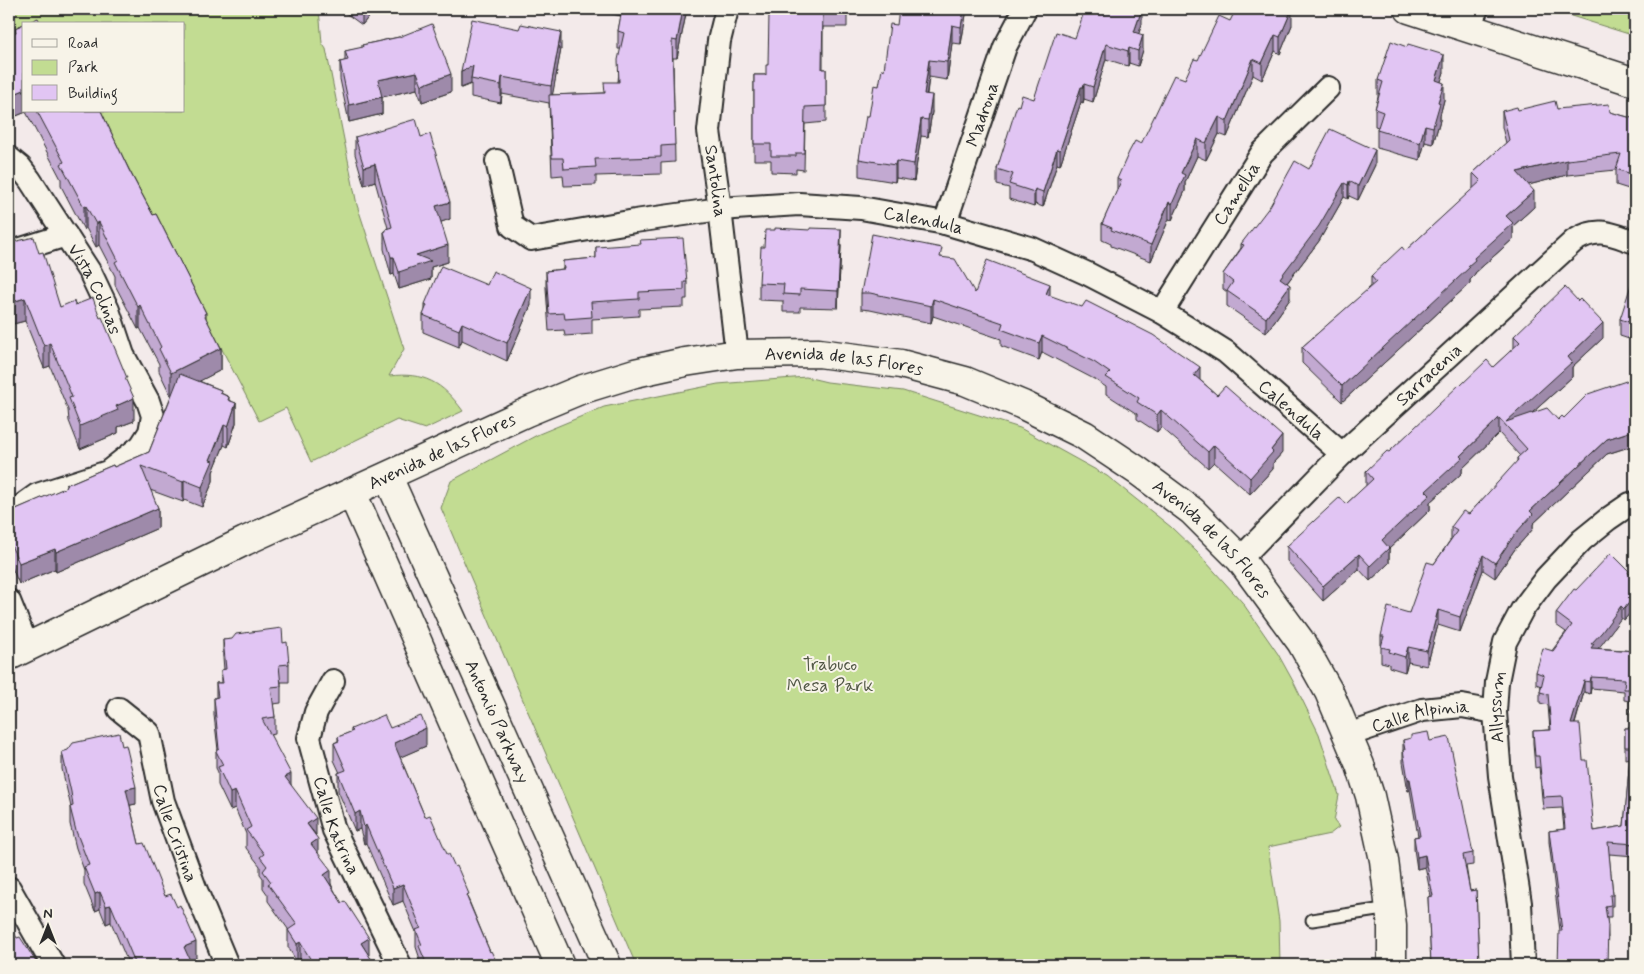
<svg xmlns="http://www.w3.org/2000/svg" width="1644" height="974" viewBox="0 0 1644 974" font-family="Mynerve,sans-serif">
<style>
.green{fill:#c2dc92;stroke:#76845e}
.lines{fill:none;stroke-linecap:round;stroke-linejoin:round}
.lane-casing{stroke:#2b2b2b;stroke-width:15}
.street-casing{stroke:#2b2b2b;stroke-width:26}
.secondary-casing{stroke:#2b2b2b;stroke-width:31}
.lane{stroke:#f7f3e8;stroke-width:11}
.street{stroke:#f7f3e8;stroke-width:22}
.secondary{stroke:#f7f3e8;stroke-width:28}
.wall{fill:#c2a9d1;stroke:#2b2b2b;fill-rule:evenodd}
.shaded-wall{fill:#9e8aaa;stroke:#2b2b2b}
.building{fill:#e1c5f3;stroke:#2b2b2b;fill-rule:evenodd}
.labels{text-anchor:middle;stroke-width:4;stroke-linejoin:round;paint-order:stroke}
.street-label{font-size:18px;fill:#2b2b2b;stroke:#f7f3e8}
.park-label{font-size:18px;fill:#515745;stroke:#f7f3e8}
</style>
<rect width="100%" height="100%" fill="#f3eaea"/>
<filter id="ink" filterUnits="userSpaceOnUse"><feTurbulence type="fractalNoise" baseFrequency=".02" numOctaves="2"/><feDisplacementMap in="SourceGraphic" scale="10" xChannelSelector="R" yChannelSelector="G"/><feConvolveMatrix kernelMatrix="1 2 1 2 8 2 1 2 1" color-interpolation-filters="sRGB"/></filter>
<g filter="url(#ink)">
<!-- green -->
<g class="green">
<path d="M9 9H319L322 43 326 49 357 205 404 349 389 376C424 372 442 382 463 411L425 429 397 420 311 462 286 408 259 421 99 111H184V24H24V34L9 37Z"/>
<polygon points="1549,9 1635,9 1635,36"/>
<polygon points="806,377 827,382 903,391 1020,428 1107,476 1171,527 1197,552 1242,602 1278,654 1294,683 1319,734 1339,795 1334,821 1339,827 1330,834 1268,847 1279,921 1280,965 636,965 441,508 451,481 539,434 604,407 718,384"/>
</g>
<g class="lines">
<!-- lane casing -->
<g class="lane-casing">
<polyline id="lane" points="1312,920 1390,908"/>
</g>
<!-- street casing -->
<g class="street-casing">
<g id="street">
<path id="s1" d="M727 9 719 41 709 131 720 209 737 354"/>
<polyline points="1467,28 1477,9"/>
<path id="s2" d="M9 158 20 167 30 180 91 274 108 310 123 355 148 401 153 416 150 432 141 446 108 472 37 495 9 515"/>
<path id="s3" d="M497 161 512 226 531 239 635 221 720 209 799 204 861 208 945 223 1033 249 1088 274 1162 312 1226 352 1342 454"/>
<path id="s4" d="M945 223 1005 47 1025 9"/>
<polyline points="9,253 66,235"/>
<path id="s5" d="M1162 312 1262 153 1328 88"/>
<path id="s6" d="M1240 559 1342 454 1574 241C1598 226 1611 234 1635 242"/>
<polyline points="9,601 27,646"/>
<path id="s7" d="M333 681 316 712 309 738 334 830 400 965"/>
<path id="s8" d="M119 709 149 733 163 801 195 888 227 965"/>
<path id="s9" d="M1348 735 1422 710 1462 706 1495 712"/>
<polyline points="9,888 53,965"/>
<path id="s10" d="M1523 965 1520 903 1500 776 1495 712 1497 682 1505 642 1522 610 1546 578 1582 540 1608 519 1630 504 1635 503"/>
</g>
</g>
<!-- secondary casing -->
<g class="secondary-casing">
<g id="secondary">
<polyline points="1409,9 1635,82"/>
<path id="s11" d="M388 477 607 965"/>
<polyline points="352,493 560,965"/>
<path id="s12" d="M9 656 245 541 527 412 580 390 635 373 685 362 737 354 819 353 901 364 965 381 1023 405 1084 435 1138 471 1192 511 1240 559 1301 642 1329 692 1360 765 1370 796 1384 860 1392 926V965"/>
</g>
</g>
<!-- lane -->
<use href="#lane" class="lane"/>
<!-- street -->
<use href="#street" class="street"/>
<!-- secondary -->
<use href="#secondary" class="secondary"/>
</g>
<!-- wall -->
<g class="wall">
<polygon points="340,9 375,9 362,25"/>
<polygon points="590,9 687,9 677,58 673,58 675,162 661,163 661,174 596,176 596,185 564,186 563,175 552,176 549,103 502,94 501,103 471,97 471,84 461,88 461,71 561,49 552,95 604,93 618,82 621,49 618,49 618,31 621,16"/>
<polygon points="786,9 847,9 847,27 823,27 823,69 826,69 826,122 805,124 804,170 796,169 796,173 771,172 771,160 754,160 754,75 766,75 768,65 786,15"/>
<polygon points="967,9 961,44 952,43 947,80 929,77 927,94 932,112 928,137 921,136 914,181 896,178 895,182 859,176 859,159 869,116 879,86 897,25"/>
<polygon points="24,24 24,111 101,111 129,170 153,215 156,214 206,313 206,319 221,348 221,370 199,381 221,390 221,393 229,397 229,401 236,403 236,423 228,447 224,445 213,472 213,481 202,507 184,500 183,502 150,490 158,508 158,528 56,572 55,569 19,584 10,563 10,554 9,550 9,512 66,488 66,485 113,465 114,467 149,452 171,396 159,371 159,364 140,328 138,329 115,285 115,276 99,245 96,247 86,228 84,230 61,186 61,179 26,112 9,119 9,36 15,33 15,28"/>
<polygon points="1142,24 1138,34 1143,50 1138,66 1129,63 1128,66 1106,59 1093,102 1084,99 1083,103 1081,102 1060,165 1057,164 1043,207 1035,204 1034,207 1009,199 1009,188 997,185 997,169 1019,106 1034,99 1075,38"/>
<polygon points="1292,25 1280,54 1275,51 1262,80 1253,75 1227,137 1219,134 1206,160 1197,156 1185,182 1185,191 1172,220 1169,219 1151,261 1111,246 1111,244 1102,240 1102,224 1117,191 1117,179 1198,60"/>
<polygon points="399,37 451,92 422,102 417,89 382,97 382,114 349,122 340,79 340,62 345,61 345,51 362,48 362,45"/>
<polygon points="1444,72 1441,81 1444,100 1440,115 1440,120 1433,144 1425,142 1420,160 1377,148 1377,130 1378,127 1375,126 1375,109 1378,97 1378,80"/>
<polygon points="1557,109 1610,112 1635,119 1635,191 1616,185 1616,170 1567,175 1528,185 1534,207 1513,226 1513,239 1475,273 1475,275 1470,280 1470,283 1342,402 1302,363 1302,347 1371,287 1371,276 1405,251 1473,189 1473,173 1506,143 1502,127 1502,111"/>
<polygon points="355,137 421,137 450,219 441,222 448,262 431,267 431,279 399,289 394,274 391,275 384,249 384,232 386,231 386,229 388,228 375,181 364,185 355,154"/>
<polygon points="1375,165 1358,200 1349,196 1348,199 1344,197 1319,241 1287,283 1290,299 1266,333 1227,306 1227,292 1223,289 1223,274 1241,248 1241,244 1309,169"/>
<polygon points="9,243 39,253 60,307 75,305 127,383 134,421 118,427 118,433 80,449 69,421 68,410 50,366 44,368 25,321 9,325"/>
<polygon points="841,246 838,308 800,307 800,312 783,312 783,301 759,300 759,283"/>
<polygon points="596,247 687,282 687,299 684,299 684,307 639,309 639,316 592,319 592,334 565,336 564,330 549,331 546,288 546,271 563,269 563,261 596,258"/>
<polygon points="942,257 975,293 1050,296 1200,380 1282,453 1273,463 1273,469 1250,494 1214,462 1208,468 1161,427 1157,432 1137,419 1137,414 1106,394 1106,387 1094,379 1042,352 1039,360 1001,346 1001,339 933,316 931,323 870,310 861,309 861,293"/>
<polygon points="1635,286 1635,341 1620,336 1620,319"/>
<polygon points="425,304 531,305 507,361 462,340 459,347 423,332 423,315 425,311"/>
<polygon points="1514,336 1603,338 1572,367 1572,377 1532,413 1558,420 1635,391 1635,445 1607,454 1533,524 1533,529 1515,549 1495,578 1483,570 1460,632 1438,625 1427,666 1408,662 1405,672 1389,667 1389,664 1381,662 1381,636 1409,613 1434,564 1451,539 1451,527 1469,514 1517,462 1517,458 1520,456 1499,433 1462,469 1462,473 1430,502 1430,510 1389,549 1389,563 1370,581 1359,569 1323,601 1287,561 1287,546 1346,504 1366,486 1366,471 1389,452 1461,385 1493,367 1514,348"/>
<path d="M1629 574 1635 577V611L1633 610 1624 620 1621 618 1598 648 1635 651V856L1609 854 1613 895V906H1611V917H1607L1608 938 1560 931 1549 842V831L1564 829 1562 808 1543 809 1539 767 1535 768 1533 743V731L1550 730 1548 705 1540 703V692L1541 686 1536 684V672L1566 632 1556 625V613L1576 590ZM1591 688 1624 691V700L1630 701 1631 728H1625V759L1630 758 1624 826 1594 831 1583 760 1575 724 1584 692 1590 694Z"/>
<polygon points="223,640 283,643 289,664 289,682 281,682 281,703 273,704 275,717 275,734 270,735 291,785 315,835 318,853 331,884 369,956 375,965 304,965 300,959 297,962 288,947 288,929 268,901 268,895 263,888 263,878 260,874 260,866 246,848 246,834 235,808 230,810 218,785 218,772 216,768 216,751 218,750 214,715 214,698 216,698 216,683 221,683 221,670 224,670 223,657"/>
<polygon points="390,728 426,746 400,757 425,817 469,901 490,952 497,963 508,965 420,965 419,963 419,956 416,947 416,932 403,901 393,905 366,843 364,844 360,829 355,831 338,791 338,773 340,773 334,760 334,743 338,741 338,737 351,732 351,729"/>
<polygon points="1403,740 1430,741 1473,853 1473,865 1466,866 1470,891 1476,890 1479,965 1431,965 1428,897 1431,896 1425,867 1417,869 1414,849 1414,837 1418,836 1410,790 1408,791 1403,762"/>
<polygon points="62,752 136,804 130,805 139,844 196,959 190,961 192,965 129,965 111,922 106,924 100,909 95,911 84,884 84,870 76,848 70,824 70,807 71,807 62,769"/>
</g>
<!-- shaded-wall -->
<g class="shaded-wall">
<polygon points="362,9 375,9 362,25"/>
<polygon points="683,9 687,9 677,58 677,41"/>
<polygon points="964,9 967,9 961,44 961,27"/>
<polygon points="1142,9 1142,24 1134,48 1134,32"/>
<polygon points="1292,9 1292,25 1280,54 1280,37"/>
<polygon points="952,25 952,43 947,80 947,62"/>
<polygon points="561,32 561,49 551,103 551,86"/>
<polygon points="1143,35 1143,50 1138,66 1138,51"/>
<polygon points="1275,35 1275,51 1262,80 1262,63"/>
<polygon points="1106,44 1106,59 1093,102 1093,87"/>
<polygon points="1129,48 1129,63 1128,66 1128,51"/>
<polygon points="1444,55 1444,72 1436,97 1436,80"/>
<polygon points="1253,59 1253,75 1227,137 1227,121"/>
<polygon points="929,60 929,77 924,111 924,94"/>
<polygon points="473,66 471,79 471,84 461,88 461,71"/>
<polygon points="417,72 417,89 378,98 378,80"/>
<polygon points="451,74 451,92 422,102 422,85"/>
<polygon points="502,77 502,94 501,103 501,85"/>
<polygon points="1444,83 1444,100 1440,115 1440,120 1433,144 1433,127 1438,102"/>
<polygon points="1084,84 1084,99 1083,103 1083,87"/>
<polygon points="1081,87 1081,102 1060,165 1060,150"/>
<polygon points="24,90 24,111 26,112 9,119 9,96"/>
<polygon points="932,95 932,112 928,137 928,120"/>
<polygon points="382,97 382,114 349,122 349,105"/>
<polygon points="1219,117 1219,134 1206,160 1206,143"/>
<polygon points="921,119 921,136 914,181 914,164"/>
<polygon points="1425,125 1425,142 1420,160 1420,143"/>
<polygon points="1197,139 1197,156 1185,182 1185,191 1172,220 1172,204 1181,173"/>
<polygon points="1057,149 1057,164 1043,207 1043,192"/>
<polygon points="1375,150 1375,165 1358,200 1358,186"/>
<polygon points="1567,160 1567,175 1517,188 1517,172"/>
<polygon points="896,161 896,178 895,182 895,165"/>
<polygon points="375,164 375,181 364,185 364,167"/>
<polygon points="1349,181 1349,196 1348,199 1348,185"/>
<polygon points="1344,183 1344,197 1319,241 1280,292 1280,278"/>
<polygon points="1035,189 1035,204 1034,207 1034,192"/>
<polygon points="1534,191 1534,207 1513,226 1513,239 1475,273 1475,275 1470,280 1470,283 1342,402 1342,386 1468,266 1506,216"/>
<polygon points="450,202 450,219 436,224 436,206"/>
<polygon points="1169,202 1169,219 1151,261 1151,245"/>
<polygon points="86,206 86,228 84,230 84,207"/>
<polygon points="99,222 99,245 96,247 96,224"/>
<polygon points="841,229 841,246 838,308 838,291"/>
<polygon points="448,245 448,262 431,267 431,279 399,289 399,272 416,255"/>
<polygon points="391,257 394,257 394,274 391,275"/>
<polygon points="1050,284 1050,301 1046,294"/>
<polygon points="1290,285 1290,299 1266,333 1266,318"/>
<polygon points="531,288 531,305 507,361 507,343"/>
<polygon points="25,298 25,321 9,325 9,303"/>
<polygon points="933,299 933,316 931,323 931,306"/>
<polygon points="140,305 140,328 138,329 138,307"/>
<polygon points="462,323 462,340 459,347 459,330"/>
<polygon points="1603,323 1603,338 1572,367 1572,377 1511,432 1506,422 1568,357"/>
<polygon points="1042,336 1042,352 1039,360 1039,343"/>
<polygon points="50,343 50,366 44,368 44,346"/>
<polygon points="221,348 221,370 171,396 171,373"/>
<polygon points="1200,367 1200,383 1194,375"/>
<polygon points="134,398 134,421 118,427 118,433 80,449 80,426 116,406"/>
<polygon points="236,403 236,423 228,447 228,427"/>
<polygon points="1161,410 1161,427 1157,432 1157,415"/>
<polygon points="1499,418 1499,433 1462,469 1462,473 1430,502 1430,510 1389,549 1389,563 1370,581 1370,566 1382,540 1426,491 1460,456"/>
<polygon points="224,425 224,445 213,472 213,481 202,507 202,487 210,460"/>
<polygon points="1635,430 1635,445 1607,454 1533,524 1533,529 1515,549 1495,578 1495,563 1530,511 1607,439"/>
<polygon points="1282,436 1282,453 1273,463 1273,469 1250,494 1250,478 1271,450"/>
<polygon points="1214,445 1214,462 1208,468 1208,452"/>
<polygon points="184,480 184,500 183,502 183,482"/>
<polygon points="158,508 158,528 56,572 56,552"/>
<polygon points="55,549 55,569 19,584 19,563"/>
<polygon points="1359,554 1359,569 1323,601 1323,586"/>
<polygon points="1483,555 1483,570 1460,632 1460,617"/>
<polygon points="1633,598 1633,610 1624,620 1624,609"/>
<polygon points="1621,606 1621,618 1602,644 1594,653 1591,648 1591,644"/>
<polygon points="1438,610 1438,625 1427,666 1427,651"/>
<polygon points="1408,647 1408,662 1405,672 1405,657"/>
<polygon points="1591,677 1591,688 1590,694 1590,682"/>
<polygon points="1584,681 1584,692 1571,736 1571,724"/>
<polygon points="426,728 426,746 394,760 394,743"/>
<polygon points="291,774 291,791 285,777"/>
<polygon points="1408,779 1410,779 1410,790 1408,791"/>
<polygon points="136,787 136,804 126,806 126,789"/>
<polygon points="235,791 235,808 230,810 230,793"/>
<polygon points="360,811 360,829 355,831 355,814"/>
<polygon points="316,818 316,835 307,824"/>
<polygon points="366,825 366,843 364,844 364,827"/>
<polygon points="318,839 318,856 311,844"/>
<polygon points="1425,855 1425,867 1417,869 1417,857"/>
<polygon points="331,870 331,887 324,875"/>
<polygon points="403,884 403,901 393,905 393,888"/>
<polygon points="100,892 100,909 95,911 95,894"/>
<polygon points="111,905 111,922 106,924 106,906"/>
<polygon points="369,938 369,956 361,943"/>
<polygon points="196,942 196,959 184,964 184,947"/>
<polygon points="300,942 300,959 297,962 297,944"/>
</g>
<!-- building -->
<g class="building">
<polygon points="622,9 683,9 677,41 672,40 675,145 661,146 661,157 595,159 596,167 564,169 563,158 552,158 549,95 605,93 604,82 619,82 618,60 624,33 618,31"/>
<polygon points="786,9 847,9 847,10 823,10 822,69 826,69 826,106 805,107 804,153 796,153 796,156 771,156 771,144 754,144 754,75 766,75 766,65 768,65 769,14 786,15"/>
<polygon points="899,9 964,9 961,27 952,25 947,62 929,60 924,94 932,95 928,120 921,119 914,164 896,161 895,165 859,159 866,116 869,116 874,85 879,86 882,69 884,70 890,24 897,25"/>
<polygon points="1085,9 1142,9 1134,32 1143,35 1138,51 1129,48 1128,51 1106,44 1093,87 1084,84 1083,87 1081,87 1060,150 1057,149 1043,192 1035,189 1034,192 1009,184 1013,174 997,169 1017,105 1019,106 1022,95 1034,99 1056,32 1075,38"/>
<polygon points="1236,9 1292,9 1280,37 1275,35 1262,63 1253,59 1227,121 1219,117 1206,143 1197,139 1181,173 1185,175 1172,204 1169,202 1151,245 1111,230 1112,228 1102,224 1121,181 1117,179 1129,152 1135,141 1141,144 1174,75 1185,79 1194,59 1198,60 1219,16 1230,21"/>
<polygon points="38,18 41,24 25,24"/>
<polygon points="472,19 519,29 521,24 561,32 551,86 502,77 501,85 471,79 473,66 461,71"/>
<polygon points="24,24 24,90 9,96 9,36 16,32 15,28"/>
<polygon points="432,24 451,74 422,85 417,72 378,80 382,97 349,105 340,62 348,60 345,51 363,47 362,45 399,37"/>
<polygon points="1391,41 1407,47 1408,44 1444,55 1436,80 1444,83 1438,102 1440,103 1433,127 1425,125 1420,143 1377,130 1383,112 1375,109 1383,82 1378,80"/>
<polygon points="1555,101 1557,109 1609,104 1610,112 1635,119 1635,175 1616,169 1621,154 1567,160 1517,172 1534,191 1506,216 1513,223 1474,258 1475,260 1468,266 1470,267 1342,386 1302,347 1376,282 1371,276 1402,247 1405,251 1481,181 1473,173 1509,140 1502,111 1517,107 1518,110"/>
<polygon points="37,111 101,111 129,170 153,215 156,214 206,313 204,314 221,348 171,373 159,349 161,347 140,305 138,307 115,262 118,260 99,222 96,224 86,206 84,207 61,164 64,162"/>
<polygon points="416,119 421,137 430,134 450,202 436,206 448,245 416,255 431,261 399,272 394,257 391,257 384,232 386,231 386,229 392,227 375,164 364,167 355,137"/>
<polygon points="1330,129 1375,150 1358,186 1349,181 1348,185 1344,183 1319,226 1280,278 1290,285 1266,318 1227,291 1233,282 1223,274 1244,245 1241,244 1270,206 1295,161 1309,169"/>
<polygon points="775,228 810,230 810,228 841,229 838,291 800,289 800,295 783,294 784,284 759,283 761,247 764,247 765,230 775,230"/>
<polygon points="872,234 942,248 940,257 955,259 975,293 987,260 1050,284 1046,294 1082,307 1086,301 1153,335 1200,367 1194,375 1217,395 1225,386 1282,436 1271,450 1273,452 1250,478 1214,445 1208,452 1161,410 1157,415 1137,402 1139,398 1106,377 1110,373 1094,362 1042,336 1039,343 1001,329 1003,323 933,299 931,306 870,293 861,293"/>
<polygon points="34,237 39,253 43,252 60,307 74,301 75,305 93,298 100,318 102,317 127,378 125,378 134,398 116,406 118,410 80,426 69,398 72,397 68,387 50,343 44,346 25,298 9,303 9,243"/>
<polygon points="683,238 687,282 684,282 684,290 639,292 639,299 591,302 592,317 565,319 564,313 549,314 546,271 564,269 563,261 596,258 596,247 641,244 640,240"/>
<polygon points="441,266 487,285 493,271 531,288 507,343 462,323 459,330 423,315 427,305 425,304"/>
<polygon points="1631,285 1635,286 1635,324 1620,319"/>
<polygon points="1565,287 1578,301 1580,299 1603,323 1568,357 1572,362 1506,422 1547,408 1558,420 1562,416 1564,418 1588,394 1629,380 1633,392 1635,391 1635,430 1607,439 1530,511 1533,514 1515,534 1495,563 1483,555 1460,617 1438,610 1427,651 1408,647 1405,657 1389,652 1390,649 1381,647 1384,636 1381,636 1388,607 1409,613 1427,562 1434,564 1457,531 1451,527 1463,511 1469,514 1518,460 1517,458 1527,449 1499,418 1460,456 1462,458 1426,491 1430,495 1382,540 1389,548 1370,566 1359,554 1323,586 1287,546 1340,497 1346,504 1373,479 1366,471 1387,451 1389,452 1460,384 1461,385 1487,360 1493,367 1520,342 1514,336"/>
<polygon points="180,374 221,390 220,393 229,397 228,400 236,403 228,427 224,425 210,460 213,461 202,487 184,480 183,482 141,466 158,508 56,552 55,549 19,563 10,543 13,541 9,530 9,512 67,487 66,485 113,465 114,467 149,452"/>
<path d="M1611 553 1629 571 1628 573 1635 577V599L1633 598 1624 609 1621 606 1602 632 1591 644H1594L1591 648 1635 651V844L1608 842 1613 895H1610L1611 905 1605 906 1608 926 1607 965H1558L1559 931H1562L1549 831 1565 829 1562 796 1543 797 1539 756H1535L1533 731 1551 730 1548 694 1540 692 1544 675 1536 672 1543 648 1553 651 1572 625 1556 613 1574 589 1576 590ZM1591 677 1625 679 1624 689H1630L1631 728H1625V747H1631L1624 826 1594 831 1587 760H1583L1580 724H1571L1584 681 1590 682Z"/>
<polygon points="282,628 283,643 287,642 289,664 279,665 281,686 271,687 275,717 262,719 291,774 285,777 316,818 307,824 318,839 311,844 331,870 324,875 342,903 345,901 369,938 361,943 375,965 314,965 300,942 297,944 288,930 297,924 268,884 271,882 263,871 267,866 260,857 264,854 246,830 251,827 235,791 230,793 218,767 223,765 216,751 219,749 214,698 218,697 216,683 223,683 221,670 226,669 223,640 232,639 236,634"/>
<polygon points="384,715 390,728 421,716 426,728 394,743 425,817 430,815 447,854 449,854 455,867 457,866 469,894 466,895 490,952 491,951 497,963 505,959 508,965 427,965 419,946 422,945 416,930 421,928 403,884 393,888 366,825 364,827 360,811 355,814 338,773 346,770 334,743 339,741 338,737 353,731 351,729"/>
<polygon points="1428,732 1430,741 1449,737 1473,853 1463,855 1470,891 1476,890 1479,964 1462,964 1461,965 1431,965 1428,897 1433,896 1425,855 1417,857 1414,837 1420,836 1410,779 1408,779 1403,750 1405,750 1403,740 1411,738 1411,735"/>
<polygon points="119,733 122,746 126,745 136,787 126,789 139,844 144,843 165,896 171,894 177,907 180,905 196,942 184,947 192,965 136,965 111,905 106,906 100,892 95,894 84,867 89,865 76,831 70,807 73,806 71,792 62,752 68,750 73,743"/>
<polygon points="9,925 17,938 20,937 38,965 9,965"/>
</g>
</g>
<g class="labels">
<!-- street labels -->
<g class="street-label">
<text dy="6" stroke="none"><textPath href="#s4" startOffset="115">Madrona</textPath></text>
<text dy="6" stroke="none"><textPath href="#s1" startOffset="174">Santolina</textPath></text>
<text dy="6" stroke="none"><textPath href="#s5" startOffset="140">Camellia</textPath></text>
<text dy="6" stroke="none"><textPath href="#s3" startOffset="486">Calendula</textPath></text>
<text dy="6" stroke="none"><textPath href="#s2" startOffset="158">Vista Colinas</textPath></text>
<text dy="6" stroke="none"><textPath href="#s12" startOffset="899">Avenida de las Flores</textPath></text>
<text dy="6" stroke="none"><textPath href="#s6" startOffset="264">Sarracenia</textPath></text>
<text dy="6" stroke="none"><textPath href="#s3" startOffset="906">Calendula</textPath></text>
<text dy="6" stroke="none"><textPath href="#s12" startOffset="479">Avenida de las Flores</textPath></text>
<text dy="6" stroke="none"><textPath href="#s12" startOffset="1319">Avenida de las Flores</textPath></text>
<text dy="6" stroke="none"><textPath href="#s10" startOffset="260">Allyssum</textPath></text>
<text dy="6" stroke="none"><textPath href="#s9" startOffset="76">Calle Alpinia</textPath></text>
<text dy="6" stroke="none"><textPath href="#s11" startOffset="268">Antonio Parkway</textPath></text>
<text dy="6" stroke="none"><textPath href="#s7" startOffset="154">Calle Katrina</textPath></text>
<text dy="6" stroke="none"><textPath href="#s8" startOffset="142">Calle Cristina</textPath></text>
</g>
<!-- park labels -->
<g class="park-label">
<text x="830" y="670">Trabuco<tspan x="830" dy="21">Mesa Park</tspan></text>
</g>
</g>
<!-- margin -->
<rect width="1644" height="974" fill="none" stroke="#f7f3e8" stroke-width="30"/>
<rect x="15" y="15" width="1614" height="944" fill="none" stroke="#2b2b2b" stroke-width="2" filter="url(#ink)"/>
<!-- legend -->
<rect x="22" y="22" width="162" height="90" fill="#f7f3e8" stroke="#a5a39c"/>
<rect x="32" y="39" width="25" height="8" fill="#f7f3e8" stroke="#a5a39c"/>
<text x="68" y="48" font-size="15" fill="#2b2b2b">Road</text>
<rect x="32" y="60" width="25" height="15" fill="#c2dc92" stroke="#a5a39c"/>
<text x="68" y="72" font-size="15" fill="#2b2b2b">Park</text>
<rect x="32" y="85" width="25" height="15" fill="#e1c5f3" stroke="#a5a39c"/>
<text x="68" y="98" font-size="15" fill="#2b2b2b">Building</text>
<!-- north arrow -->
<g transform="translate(48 926)" stroke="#f7f3e8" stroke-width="4" paint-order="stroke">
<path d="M0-4L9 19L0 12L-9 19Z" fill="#2b2b2b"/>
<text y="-8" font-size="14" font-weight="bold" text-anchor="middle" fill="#2b2b2b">N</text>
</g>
</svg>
